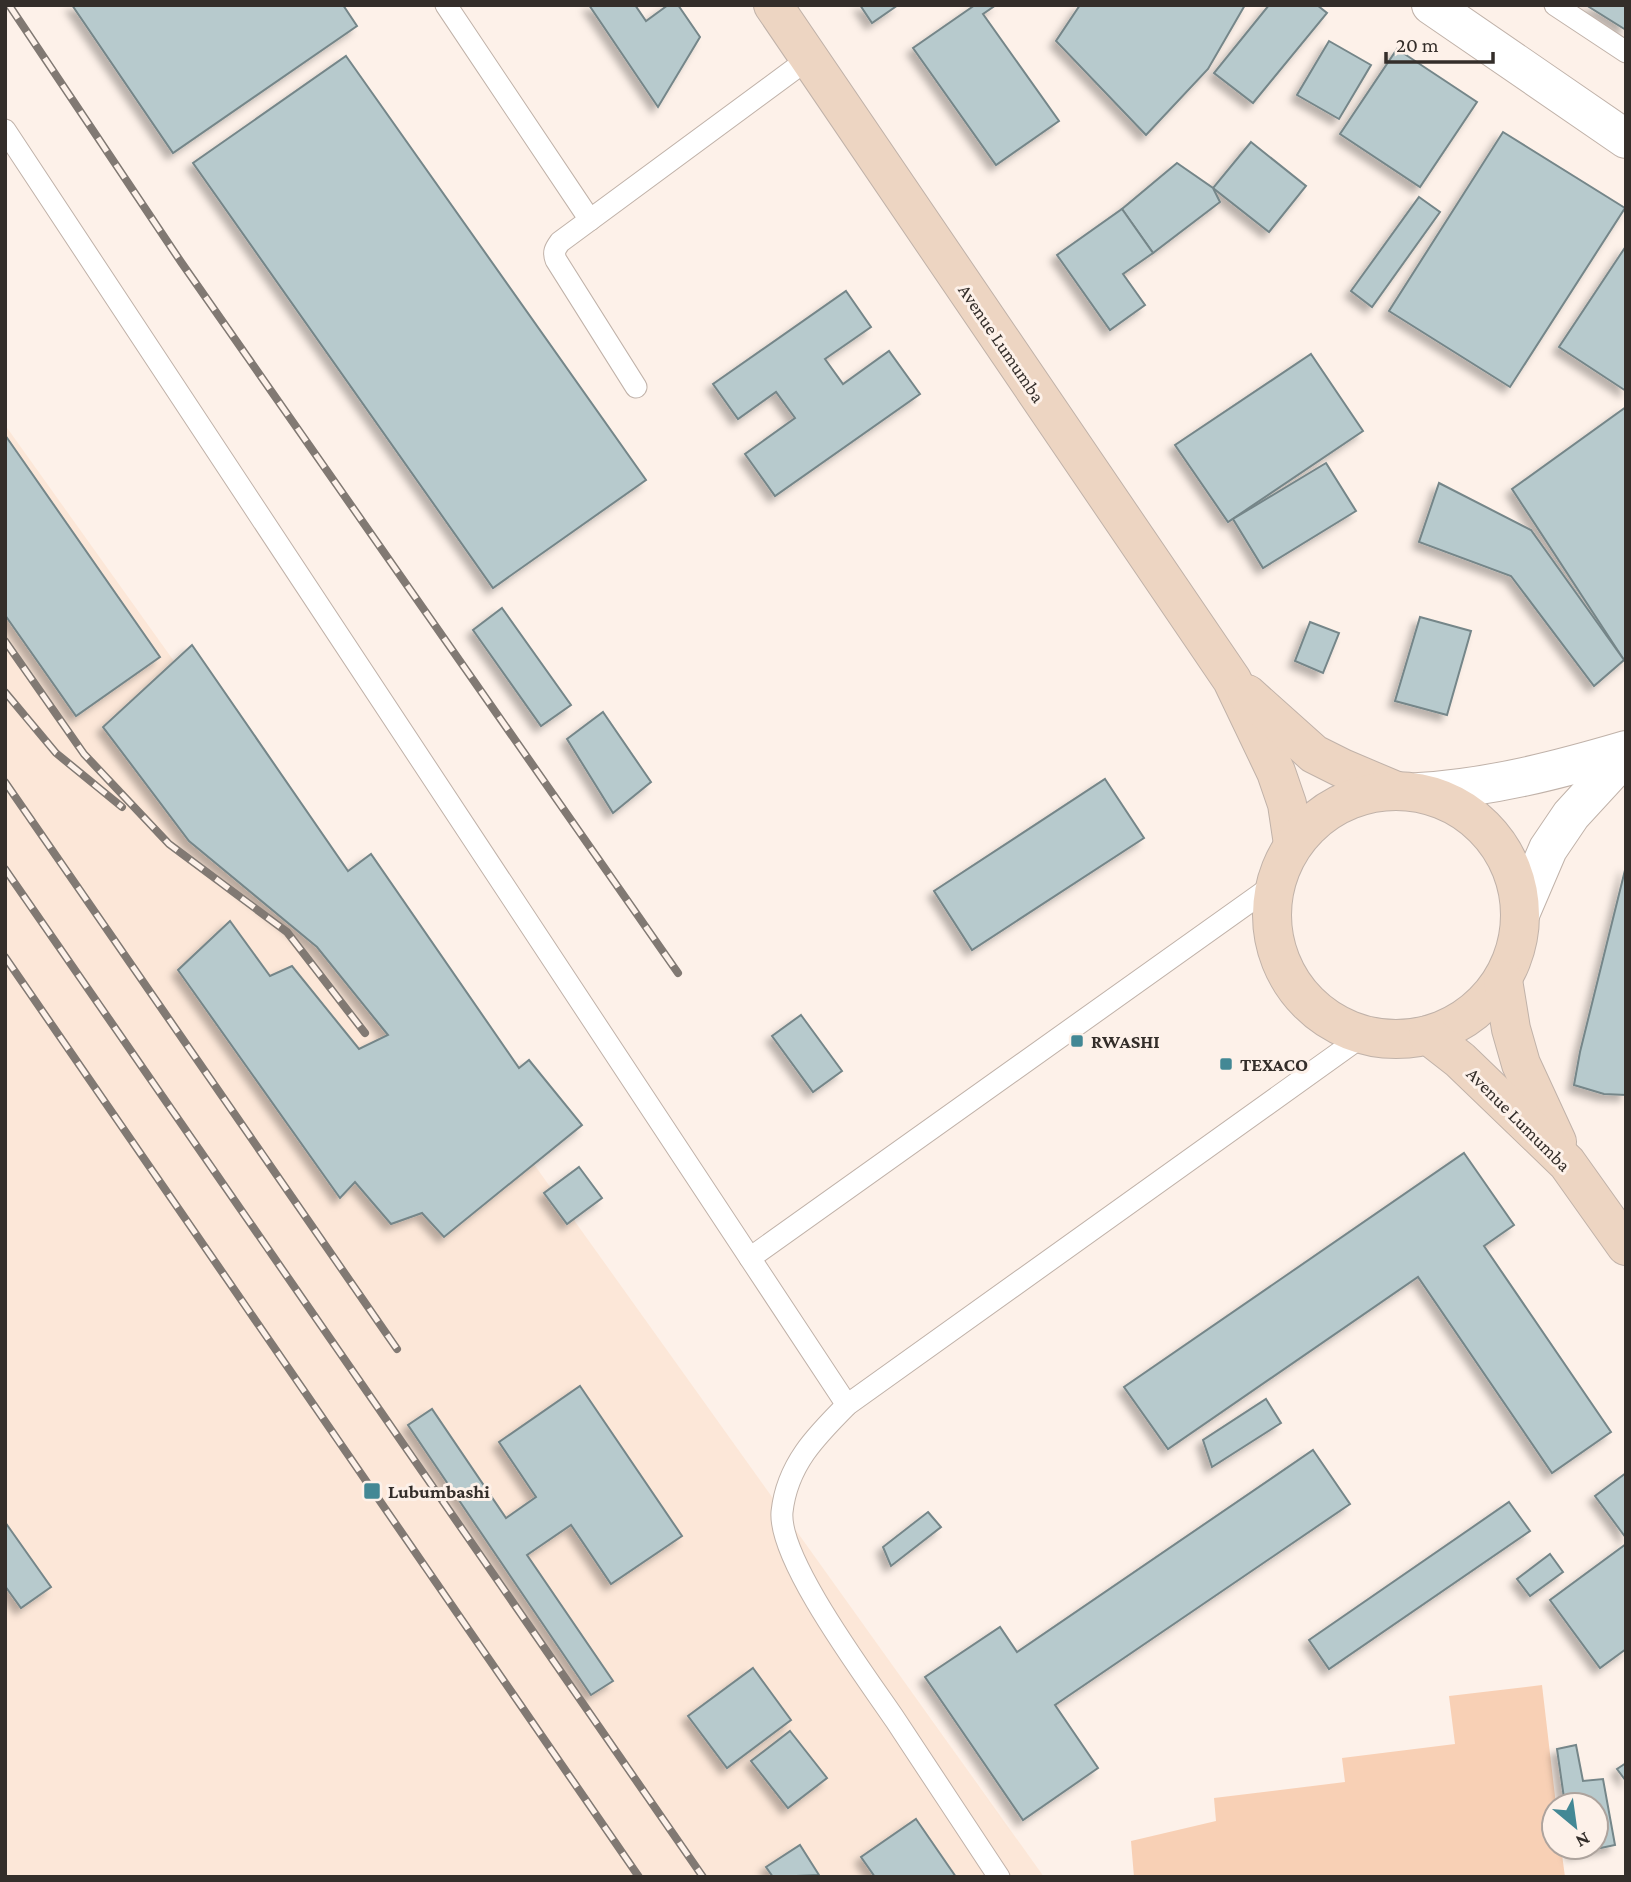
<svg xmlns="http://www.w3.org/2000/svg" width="1631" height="1882" viewBox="0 0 1631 1882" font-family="'Crimson Pro',serif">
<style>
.built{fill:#fce7d8}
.green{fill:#f8d0b5}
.building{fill:#b7cacd;stroke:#758689;stroke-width:2;filter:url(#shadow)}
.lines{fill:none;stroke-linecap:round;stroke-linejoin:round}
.service-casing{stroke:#c0b2a9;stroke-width:23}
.minor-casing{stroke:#c0b2a9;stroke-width:40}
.secondary-casing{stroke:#c0b2a9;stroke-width:40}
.service{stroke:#fff;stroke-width:21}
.minor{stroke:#fff;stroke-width:38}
.secondary{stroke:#edd5c2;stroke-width:38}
.rail-casing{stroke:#817973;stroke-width:8}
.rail{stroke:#fdf1e9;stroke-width:5;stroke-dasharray:16;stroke-linecap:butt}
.poi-dot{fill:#438895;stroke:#fdf1e9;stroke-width:2.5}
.labels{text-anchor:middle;stroke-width:6;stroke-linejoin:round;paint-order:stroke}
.street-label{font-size:19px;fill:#342e2a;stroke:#fdf1e9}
.poi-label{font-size:19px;font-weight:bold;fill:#342e2a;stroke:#fdf1e9;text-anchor:start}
</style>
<defs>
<filter id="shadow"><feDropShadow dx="-6" dy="6" stdDeviation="3.5" flood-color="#0004"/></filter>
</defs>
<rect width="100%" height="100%" fill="#fdf1e9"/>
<!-- built -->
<polygon class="built" points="5,425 1044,1877 5,1877"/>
<!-- green -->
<polygon class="green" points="1542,1685 1556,1805 1554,1805 1554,1847 1561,1847 1565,1877 1134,1877 1131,1841 1216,1821 1214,1798 1345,1782 1342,1758 1455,1744 1449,1696"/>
<!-- building -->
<g class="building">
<polygon points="72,5 343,5 357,26 173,153"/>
<polygon points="589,5 635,5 646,21 668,5 678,5 700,37 658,107"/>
<polygon points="860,5 898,5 872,23"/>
<polygon points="975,5 996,5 983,14 1059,121 996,165 913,48"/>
<polygon points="1080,5 1245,5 1208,69 1146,135 1056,41"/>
<polygon points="1269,5 1317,5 1327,13 1253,103 1214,73"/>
<polygon points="1586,5 1626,5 1626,30"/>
<polygon points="1329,41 1371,65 1339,119 1297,95"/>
<polygon points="1397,49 1477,102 1420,187 1340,134"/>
<polygon points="346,56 646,480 493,588 193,163"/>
<polygon points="1503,132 1625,208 1510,387 1389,311"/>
<polygon points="1251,142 1306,186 1269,232 1213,188"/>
<polygon points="1177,163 1213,188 1220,202 1153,253 1122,209"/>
<polygon points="1419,197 1440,212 1372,307 1351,291"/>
<polygon points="1122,209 1153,253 1123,274 1145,305 1110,330 1057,255"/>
<polygon points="1626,246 1626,391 1559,347"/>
<polygon points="846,291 871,327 825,359 843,384 889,351 920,394 775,496 745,454 795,418 776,392 738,419 713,384"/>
<polygon points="1311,354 1363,431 1228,522 1175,445"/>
<polygon points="1626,407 1626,659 1624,660 1512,489"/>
<polygon points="5,435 160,657 76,716 5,615"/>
<polygon points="1326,463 1356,511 1263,568 1233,519"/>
<polygon points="1439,483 1531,530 1624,660 1594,686 1511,576 1419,542"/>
<polygon points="502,608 571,705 541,726 473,630"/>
<polygon points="1420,617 1471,631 1447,715 1395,701"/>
<polygon points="1310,622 1339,633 1323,673 1295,661"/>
<polygon points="192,645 348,871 371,854 519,1068 529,1060 582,1125 444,1237 422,1213 391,1224 355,1182 340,1198 178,970 230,921 270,976 292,966 359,1049 388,1035 317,947 189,841 103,727"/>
<polygon points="603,712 651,782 613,813 567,739"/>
<polygon points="1105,779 1144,838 972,950 934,891"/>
<polygon points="1626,866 1626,1095 1604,1094 1574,1085 1580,1052"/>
<polygon points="801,1015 842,1071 813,1092 772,1036"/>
<polygon points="1464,1153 1514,1225 1484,1246 1611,1432 1552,1473 1418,1277 1168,1449 1124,1387"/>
<polygon points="579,1167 602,1198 567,1224 544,1193"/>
<polygon points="580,1386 682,1536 611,1584 571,1525 527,1555 613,1681 591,1695 408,1425 432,1409 506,1518 536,1497 499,1442"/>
<polygon points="1266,1399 1281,1423 1212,1467 1203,1440"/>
<polygon points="1313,1450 1350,1504 1055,1705 1098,1768 1023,1820 925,1677 1000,1627 1017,1652"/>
<polygon points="1626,1473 1626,1538 1595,1496"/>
<polygon points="1509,1502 1530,1531 1329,1669 1309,1640"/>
<polygon points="928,1512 941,1527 891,1566 883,1547"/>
<polygon points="5,1522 51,1587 21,1608 5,1586"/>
<polygon points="1626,1544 1626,1649 1600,1668 1550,1600"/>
<polygon points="1550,1554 1563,1572 1530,1596 1517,1579"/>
<polygon points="753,1668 791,1720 727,1768 688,1716"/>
<polygon points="790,1731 827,1778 788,1808 751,1761"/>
<polygon points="1576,1745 1583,1781 1603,1779 1615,1845 1572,1854 1571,1847 1596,1847 1596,1805 1565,1805 1557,1749"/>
<polygon points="1626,1763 1626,1781 1617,1769"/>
<polygon points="916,1819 956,1877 875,1877 861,1857"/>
<polygon points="800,1845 819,1875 773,1877 766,1867"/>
</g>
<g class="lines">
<!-- service casing -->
<g class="service-casing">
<g id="service">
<polyline points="446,5 590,220"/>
<polyline points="1555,5 1626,52"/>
<polyline points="5,130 847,1405"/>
<path d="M636 387 556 260C553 252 555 249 560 242L808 59"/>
<polyline points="750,1258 1276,883"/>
<path d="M999 1877C965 1825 930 1773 896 1721 867 1678 778 1560 782 1512 787 1465 816 1436 847 1405L1364 1035"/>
</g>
</g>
<!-- minor casing -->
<g class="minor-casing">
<g id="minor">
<polyline points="1431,5 1626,139"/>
<path d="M1419 792C1489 788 1558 770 1626 750"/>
<polyline points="1521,912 1548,849 1571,815 1626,755"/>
</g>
</g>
<!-- secondary casing -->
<g class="secondary-casing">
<g id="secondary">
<polyline points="773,5 1232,680 1276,772 1287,804 1293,844"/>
<polyline points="1247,694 1314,754 1342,768 1394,790"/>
<circle cx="1396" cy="915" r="124"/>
<polyline points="1503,980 1511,1029 1521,1064 1557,1142"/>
<polyline points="1428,1035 1460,1060 1567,1163 1626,1246"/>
</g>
</g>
<!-- service -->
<use href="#service" class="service"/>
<!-- minor -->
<use href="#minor" class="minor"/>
<!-- secondary -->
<use href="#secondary" class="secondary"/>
<!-- rail casing -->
<g class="rail-casing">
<g id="rail">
<polyline points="9,5 181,262 678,973"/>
<polyline points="5,641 84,754 169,844 287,932 365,1033"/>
<polyline points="5,692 56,753 122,807"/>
<polyline points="5,782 397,1349"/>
<polyline points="5,869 703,1877"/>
<polyline points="5,957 639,1877"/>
</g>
</g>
<!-- rail -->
<use href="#rail" class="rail"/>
</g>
<!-- markers -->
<g class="poi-dot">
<rect x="1070" y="1034" width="14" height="14" rx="3.5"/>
<rect x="1219" y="1057" width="14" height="14" rx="3.5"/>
<rect x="363" y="1482" width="18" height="18" rx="3.5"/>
</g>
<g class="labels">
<!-- street labels -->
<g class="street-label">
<text transform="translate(1002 343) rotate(56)" y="7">Avenue Lumumba</text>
<text transform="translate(1519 1119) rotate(45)" y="7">Avenue Lumumba</text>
</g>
<!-- poi labels -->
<g class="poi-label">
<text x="1091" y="1048">RWASHI</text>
<text x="1240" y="1071">TEXACO</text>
<text x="388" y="1498">Lubumbashi</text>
</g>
</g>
<!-- border -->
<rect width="1631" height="1882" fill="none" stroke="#342e2a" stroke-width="14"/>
<!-- north arrow -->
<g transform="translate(1575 1826) rotate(151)"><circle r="33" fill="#fdf1e9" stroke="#ada39d" stroke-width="2"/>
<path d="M0-5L12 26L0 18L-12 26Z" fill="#438895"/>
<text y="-10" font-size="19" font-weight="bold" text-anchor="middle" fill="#342e2a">N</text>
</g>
<!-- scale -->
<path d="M1386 52v10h107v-10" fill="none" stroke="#342e2a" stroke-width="3.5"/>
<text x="1396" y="52" font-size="21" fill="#342e2a" stroke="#fdf1e9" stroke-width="5" paint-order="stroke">20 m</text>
</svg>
